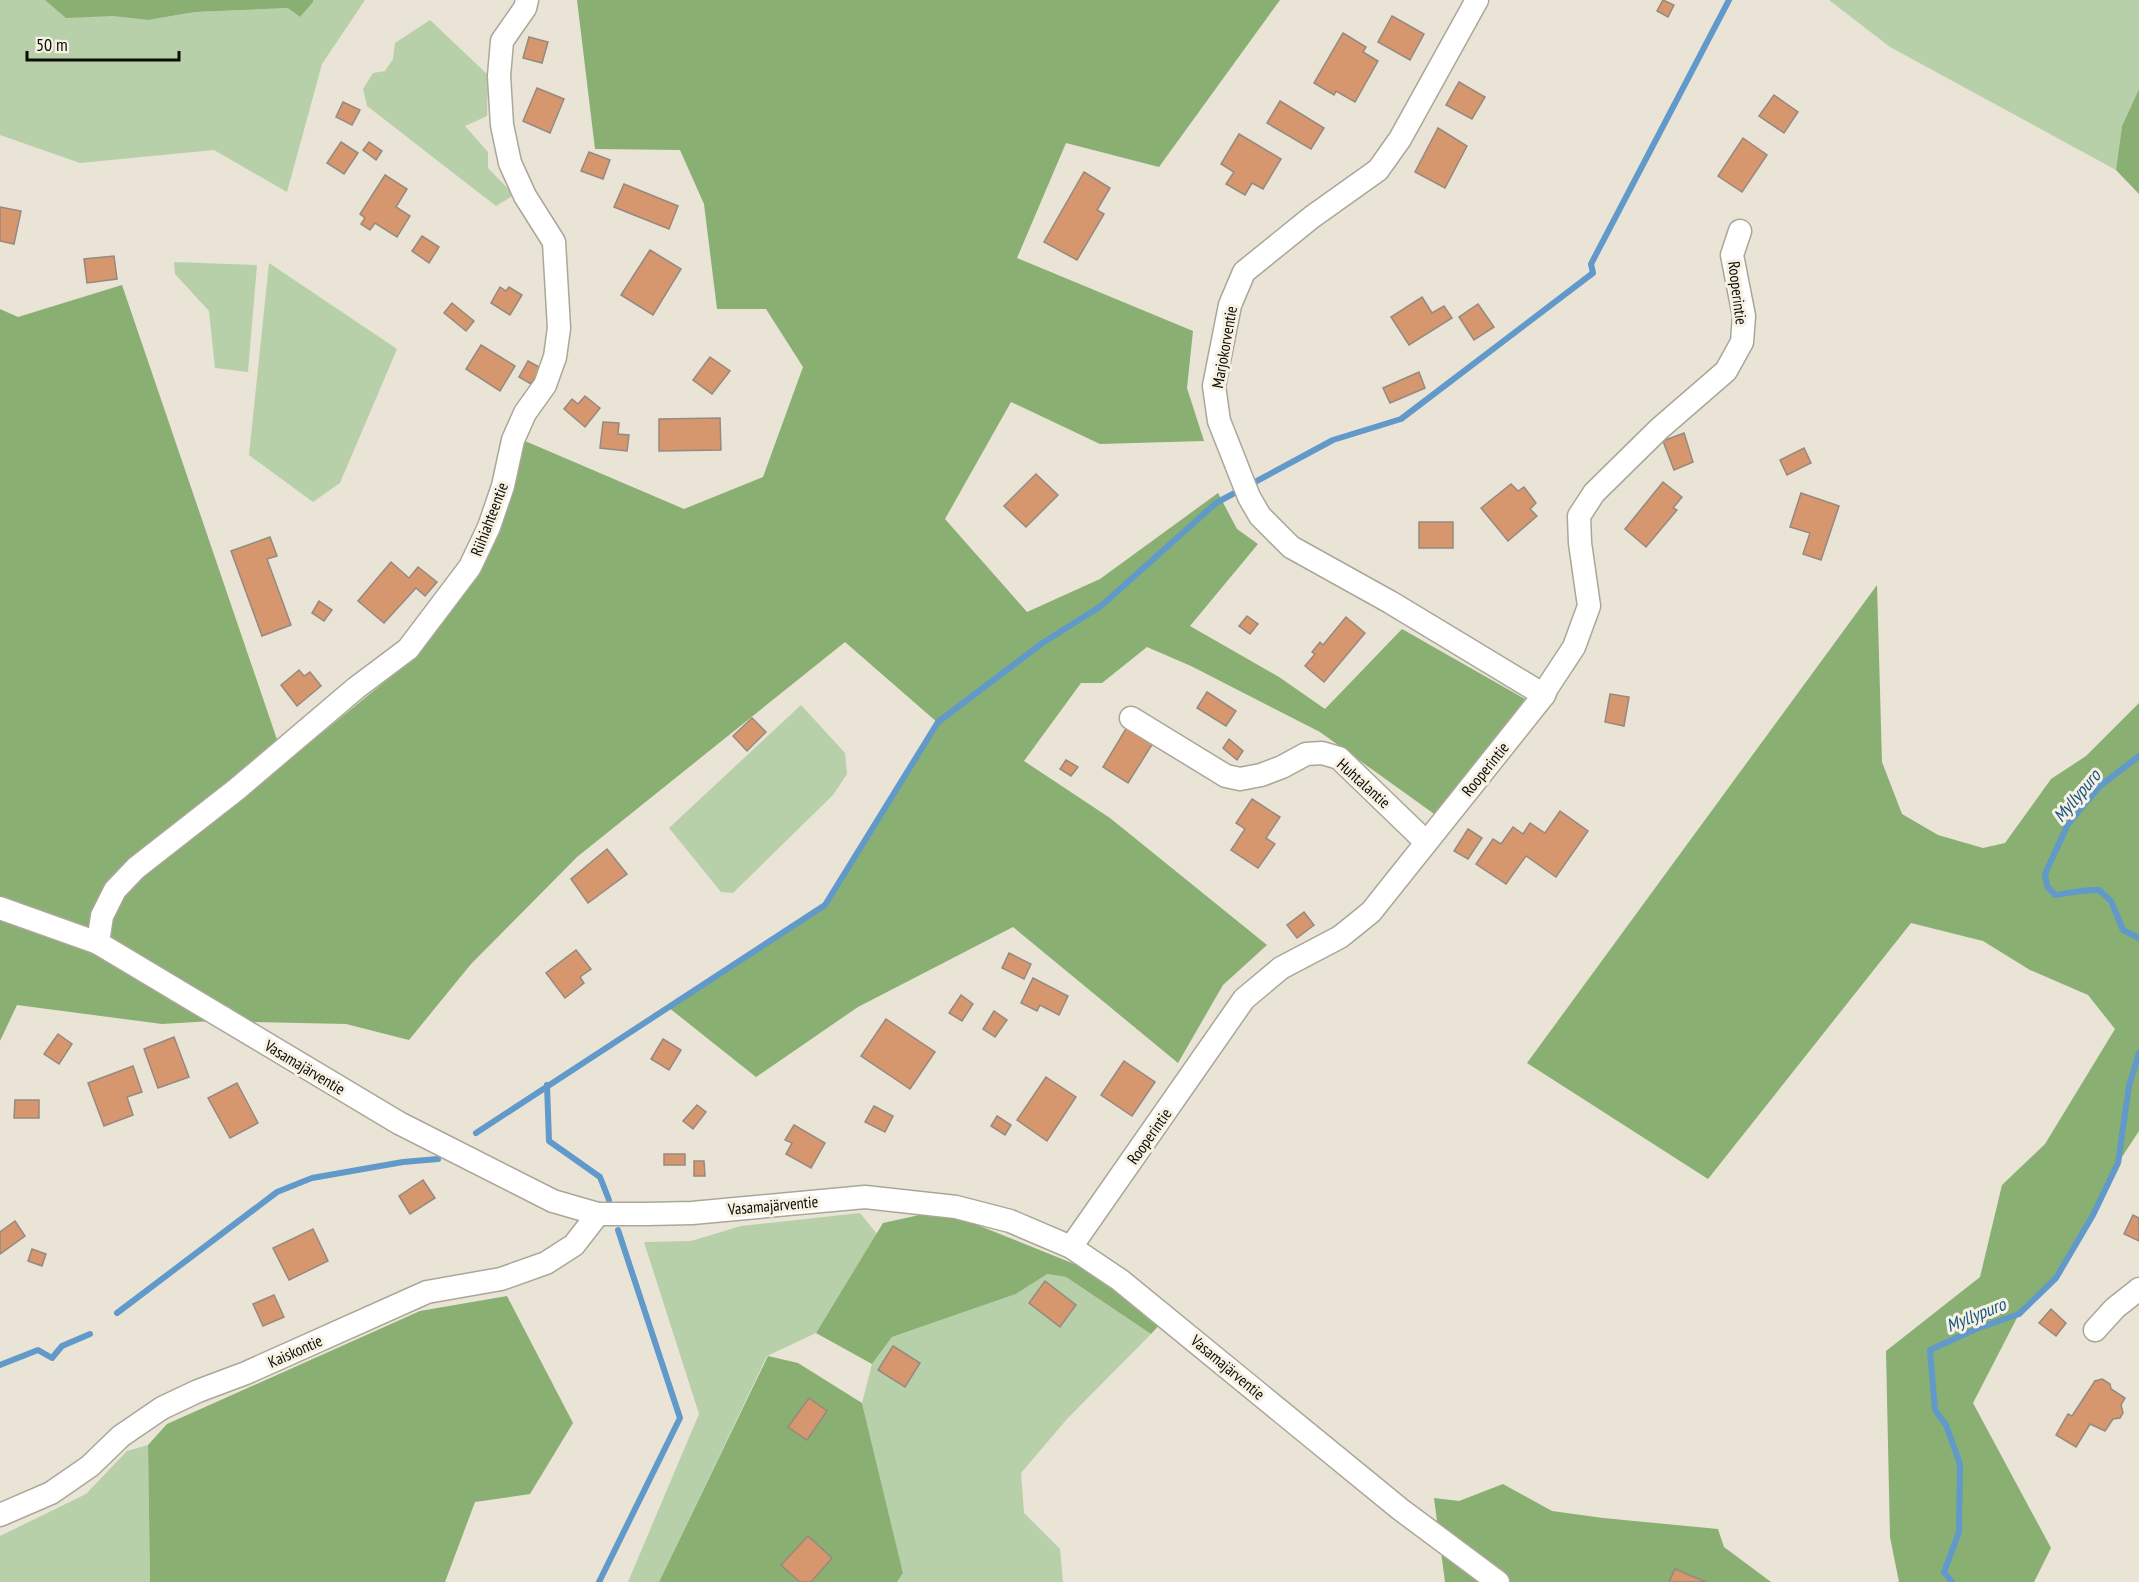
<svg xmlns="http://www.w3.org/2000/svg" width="2139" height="1582" viewBox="0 0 2139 1582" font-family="'PT Sans Narrow',sans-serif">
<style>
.green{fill:#b7d0a9}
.forest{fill:#8aaf72}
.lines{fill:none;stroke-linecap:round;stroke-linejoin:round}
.stream{stroke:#6199ca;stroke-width:6}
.building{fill:#d6966e;stroke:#968980;stroke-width:1.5}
.minor-casing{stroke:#aba798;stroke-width:25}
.minor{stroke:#fff;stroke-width:22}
.labels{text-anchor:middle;stroke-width:6;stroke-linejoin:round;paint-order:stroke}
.street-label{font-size:16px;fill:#0e0c07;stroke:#f6f1e2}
.water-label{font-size:18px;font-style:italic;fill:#165484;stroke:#f6f1e2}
</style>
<rect width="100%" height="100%" fill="#e9e4d5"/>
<!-- green -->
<g class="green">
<polygon points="0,0 45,0 112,16 148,20 195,12 289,8 300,17 313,0 365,0 322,64 287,192 214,150 80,163 0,135"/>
<polygon points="1829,0 2139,0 2139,89 2122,126 2116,170 1890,47"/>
<polygon points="430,20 488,75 487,116 465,126 488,152 488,168 514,195 496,206 367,106 363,89 373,73 385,71 393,59 395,43"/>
<polygon points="174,262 257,265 248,372 215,368 209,311 175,274"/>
<polygon points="269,263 397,349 340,483 313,502 249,455"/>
<polygon points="801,705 845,753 847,774 833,795 733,893 721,892 669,828"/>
<polygon points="860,1213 877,1234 816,1333 767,1356 659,1582 628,1582 699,1414 644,1242 691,1241 741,1226"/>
<polygon points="1046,1274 1066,1277 1151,1334 1067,1419 1021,1473 1024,1513 1060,1549 1063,1582 897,1582 903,1573 862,1403 872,1364 892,1337 1016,1294"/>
<polygon points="148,1445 150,1582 0,1582 0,1536 86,1494 127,1451"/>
</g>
<!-- forest -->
<g class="forest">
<polygon points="45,0 313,0 313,2 300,17 288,8 195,12 148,20 112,16 66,18"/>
<polygon points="577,0 1280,0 1159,167 1066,143 1017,258 1193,331 1187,388 1204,441 1100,444 1011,402 945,519 1027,612 1100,579 1218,493 1237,529 1258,544 1190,626 1279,677 1325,709 1402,629 1525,699 1437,816 1320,732 1191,666 1147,647 1102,683 1081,683 1024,761 1110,818 1267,945 1223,985 1178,1063 1013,927 858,1007 756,1077 668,1007 825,905 938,723 845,642 577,857 471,964 409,1040 346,1024 212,1021 162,1024 17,1005 0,1041 0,309 18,317 122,285 285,763 414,658 479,575 499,531 513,490 525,441 684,509 763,477 803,367 766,309 717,309 704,204 680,150 595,149"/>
<polygon points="2139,89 2139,194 2116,170 2122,126"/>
<polygon points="1877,585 1882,762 1902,814 1938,835 1983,848 2005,843 2051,779 2086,756 2139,703 2139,1131 2118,1163 2093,1215 2056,1278 2019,1314 1973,1403 2051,1548 2034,1582 1899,1582 1890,1537 1886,1351 1980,1277 2002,1185 2045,1144 2115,1029 2088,995 2030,970 1983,941 1911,923 1708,1179 1527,1063"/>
<polygon points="924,1214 960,1218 1077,1265 1161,1323 1151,1334 1066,1277 1047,1274 1016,1294 892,1337 872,1364 816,1333 883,1223"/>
<polygon points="507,1296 573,1423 530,1494 475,1502 445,1582 150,1582 148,1445 167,1424 420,1311"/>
<polygon points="768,1356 798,1363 862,1403 903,1573 897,1582 659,1582"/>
<polygon points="1503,1484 1552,1511 1603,1518 1718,1529 1724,1547 1771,1582 1445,1582 1434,1498 1459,1501"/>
</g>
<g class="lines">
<!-- stream -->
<g class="stream">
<path d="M2139 756 2100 786 2068 824 2045 874 2047 886 2055 895C2070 893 2083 889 2099 890L2111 901 2123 930 2139 938"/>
<polyline points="547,1085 549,1141 600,1177 609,1200"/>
<polyline points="476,1133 825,905 938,722 1041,644 1101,606 1216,503 1333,440 1401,419 1593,273 1591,264 1729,0"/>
<polyline points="117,1313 277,1192 312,1178 403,1162 438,1159"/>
<polyline points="0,1365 38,1350 52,1358 62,1346 90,1334"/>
<polyline points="599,1582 680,1418 618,1230"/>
<polyline points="1952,1582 1944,1572 1959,1532 1960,1464 1946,1425 1935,1410 1930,1350 1976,1329 2019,1314 2056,1278 2093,1215 2118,1163 2129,1086 2139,1053"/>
</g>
</g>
<!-- building -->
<g class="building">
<polygon points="1663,0 1674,5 1668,17 1657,11"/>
<polygon points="1392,16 1424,34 1410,60 1378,42"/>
<polygon points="1343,33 1366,47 1363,52 1378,61 1355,102 1336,91 1334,95 1314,83"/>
<polygon points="529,37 548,42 542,63 523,58"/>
<polygon points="1459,82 1485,97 1472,119 1446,105"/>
<polygon points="537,88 564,99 550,133 523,121"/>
<polygon points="1774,95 1798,112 1784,133 1759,116"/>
<polygon points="1280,101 1324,128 1311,149 1267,123"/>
<polygon points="343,102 360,110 352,125 336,117"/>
<polygon points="1438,128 1467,146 1445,188 1415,172"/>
<polygon points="1239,134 1281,159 1263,189 1252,183 1245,195 1226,184 1234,172 1221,164"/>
<polygon points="1743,138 1767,155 1742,192 1718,176"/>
<polygon points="341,142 358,153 344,174 327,163"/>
<polygon points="369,142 382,151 376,160 363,150"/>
<polygon points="589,152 610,160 603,179 581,171"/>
<polygon points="1084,172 1110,188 1097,210 1104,214 1077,260 1044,242"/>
<polygon points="385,175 407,189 396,207 410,216 397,237 375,223 370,230 361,224 365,218 360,214"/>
<polygon points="624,184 678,206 669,229 614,207"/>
<polygon points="0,207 21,211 14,244 0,241"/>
<polygon points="422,236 439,247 429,263 412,251"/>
<polygon points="650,250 681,269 653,315 621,295"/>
<polygon points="114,256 117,279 87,283 84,259"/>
<polygon points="500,287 506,291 509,287 522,295 510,315 491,303"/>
<polygon points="1422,297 1432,313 1444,306 1452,318 1409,345 1391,317"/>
<polygon points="452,303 474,321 466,331 444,313"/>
<polygon points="1478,304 1494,327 1474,340 1459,317"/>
<polygon points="481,345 515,366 500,391 466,369"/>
<polygon points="710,357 730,371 712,394 693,380"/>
<polygon points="528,361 541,368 531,384 519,377"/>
<polygon points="1419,372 1425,388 1390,403 1383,388"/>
<polygon points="585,396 600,408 585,427 564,409 572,399 578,404"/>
<polygon points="720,418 721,450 659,451 659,419"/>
<polygon points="603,422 619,423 618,434 629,435 627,451 600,448"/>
<polygon points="1684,433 1693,462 1674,470 1663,441"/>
<polygon points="1804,448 1811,463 1787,475 1780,460"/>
<polygon points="1036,474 1058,495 1026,527 1004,506"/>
<polygon points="1663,482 1682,497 1673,508 1677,510 1646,547 1625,529"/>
<polygon points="1511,484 1518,491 1524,487 1536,503 1530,509 1537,516 1508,541 1481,508"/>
<polygon points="1801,493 1839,506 1821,560 1803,554 1810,533 1790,527"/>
<rect x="1419" y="522" width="34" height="26"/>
<polygon points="270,537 277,556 267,559 291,625 262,636 231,551"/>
<polygon points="391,562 409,578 418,567 437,582 425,596 416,588 384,623 358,601"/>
<polygon points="319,601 332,610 324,621 312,613"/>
<polygon points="1247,616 1258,624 1250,634 1239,626"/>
<polygon points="1346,617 1365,633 1324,682 1305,666 1315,654 1312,652 1320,642 1323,645"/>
<polygon points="299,670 304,676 310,672 321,686 297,706 281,685"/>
<polygon points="1207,692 1236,711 1226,726 1197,708"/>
<polygon points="1610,694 1629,697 1624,726 1605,722"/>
<polygon points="752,718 766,732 747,751 733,736"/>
<polygon points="1127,727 1153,743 1128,783 1103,767"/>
<polygon points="1229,739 1243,751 1237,760 1223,748"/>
<polygon points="1066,760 1078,767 1071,776 1060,769"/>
<polygon points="1252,799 1280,817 1266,838 1275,844 1258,868 1231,850 1245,829 1236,823"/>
<polygon points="1560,811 1588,831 1556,877 1526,856 1506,884 1476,864 1493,839 1501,844 1513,827 1523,834 1530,823 1545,833"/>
<polygon points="1468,829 1482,838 1468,859 1454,851"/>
<polygon points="607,849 627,874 588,903 571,879"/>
<polygon points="1304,912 1314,925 1297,938 1287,925"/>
<polygon points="576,950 591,969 580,977 584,983 565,998 546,973"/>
<polygon points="1009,953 1031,964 1024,979 1002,968"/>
<polygon points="1033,978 1068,996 1059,1015 1040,1005 1037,1011 1021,1003"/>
<polygon points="961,995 973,1004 962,1021 949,1013"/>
<polygon points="994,1011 1007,1020 995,1037 983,1029"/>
<polygon points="886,1019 935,1052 910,1089 861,1056"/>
<polygon points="58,1034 72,1044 59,1064 44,1054"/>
<polygon points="174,1037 189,1077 158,1088 144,1049"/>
<polygon points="663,1039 681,1050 669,1070 651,1059"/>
<polygon points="1124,1061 1155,1082 1132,1116 1101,1095"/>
<polygon points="133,1066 142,1092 127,1097 133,1115 104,1126 88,1083"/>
<polygon points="1046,1077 1076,1097 1047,1141 1017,1120"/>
<polygon points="237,1083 258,1123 230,1138 208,1098"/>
<polygon points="15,1100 39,1100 39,1118 14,1118"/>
<polygon points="697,1105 706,1112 693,1129 683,1121"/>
<polygon points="874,1106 893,1116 885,1132 865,1122"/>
<polygon points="997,1116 1011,1125 1005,1135 991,1126"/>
<polygon points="794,1125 825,1143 811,1168 786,1154 792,1143 785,1140"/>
<rect x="664" y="1154" width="21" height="11"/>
<polygon points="694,1161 704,1161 705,1176 694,1176"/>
<polygon points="423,1180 435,1198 410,1214 399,1196"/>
<polygon points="2133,1215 2139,1218 2139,1241 2124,1234"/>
<polygon points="15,1221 25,1236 0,1254 0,1232"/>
<polygon points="313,1229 328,1261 289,1280 273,1248"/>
<polygon points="32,1249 46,1254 42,1266 28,1261"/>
<polygon points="1045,1281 1076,1305 1060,1327 1029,1303"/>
<polygon points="274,1295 284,1317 263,1326 253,1304"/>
<polygon points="2051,1309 2066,1323 2056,1336 2039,1323"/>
<polygon points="893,1346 920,1363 905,1387 878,1370"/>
<polygon points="2102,1379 2110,1384 2111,1389 2125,1398 2121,1405 2123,1413 2120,1418 2113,1419 2105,1431 2090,1424 2076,1447 2056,1435 2068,1414 2072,1416 2095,1381"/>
<polygon points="809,1398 827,1411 807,1440 788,1427"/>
<polygon points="808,1536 832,1558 811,1582 800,1582 781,1565"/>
<polygon points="1675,1569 1706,1582 1669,1582"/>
</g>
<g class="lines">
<!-- minor casing -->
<g class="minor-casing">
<g id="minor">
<polyline points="1477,0 1400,139 1378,170 1312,217 1244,272 1230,305 1214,386 1219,421 1249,497 1260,516 1291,547 1390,602 1544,695"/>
<polyline points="1131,718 1226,776 1240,779 1261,775 1282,767 1306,754 1322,753 1339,758 1426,842"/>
<polyline points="0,908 98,943 399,1123 553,1201 598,1214 647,1214 692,1213 865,1197 956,1207 1010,1221 1071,1247 1120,1280 1400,1509 1498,1582"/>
<polyline points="98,943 102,916 115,890 136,868 237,789 356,688 408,649 470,567 489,527 503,486 513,440 525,413 545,385 555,357 559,328 554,242 525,196 510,163 502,125 499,76 502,41 525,8 527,0"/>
<polyline points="1071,1247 1244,999 1281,968 1340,937 1371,912 1544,695 1547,688 1574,647 1589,606 1580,543 1579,516 1594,493 1659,429 1726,371 1742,342 1744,316 1732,255 1740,231"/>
<polyline points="2095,1330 2115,1308 2139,1289"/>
<polyline points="0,1515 51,1493 90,1466 121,1436 162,1408 198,1391 246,1373 427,1292 501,1279 546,1263 574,1245 598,1214"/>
</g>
</g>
<!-- minor -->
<use href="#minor" class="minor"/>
</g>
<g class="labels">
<!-- street labels -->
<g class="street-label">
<text transform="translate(1738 293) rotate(83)" y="6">Rooperintie</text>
<text transform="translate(1224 347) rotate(-80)" y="6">Marjokorventie</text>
<text transform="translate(489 519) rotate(-69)" y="6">Riihiahteentie</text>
<text transform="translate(1485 769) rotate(-51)" y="6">Rooperintie</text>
<text transform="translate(1364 783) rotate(42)" y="6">Huhtalantie</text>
<text transform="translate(305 1067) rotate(31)" y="6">Vasamajärventie</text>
<text transform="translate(1149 1136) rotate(-55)" y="6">Rooperintie</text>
<text transform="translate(773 1205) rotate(-5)" y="6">Vasamajärventie</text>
<text transform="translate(295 1351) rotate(-24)" y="6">Kaiskontie</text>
<text transform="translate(1228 1367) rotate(40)" y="6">Vasamajärventie</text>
</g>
<!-- water labels -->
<g class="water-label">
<text transform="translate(2077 796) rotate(-50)" y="6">Myllypuro</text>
<text transform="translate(1976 1315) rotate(-22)" y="6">Myllypuro</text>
</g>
</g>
<!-- scale -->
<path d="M27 51v9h152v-9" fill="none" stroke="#0e0c07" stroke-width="3"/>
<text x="36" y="51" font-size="18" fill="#0e0c07" stroke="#f6f1e2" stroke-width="4.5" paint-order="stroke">50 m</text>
</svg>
